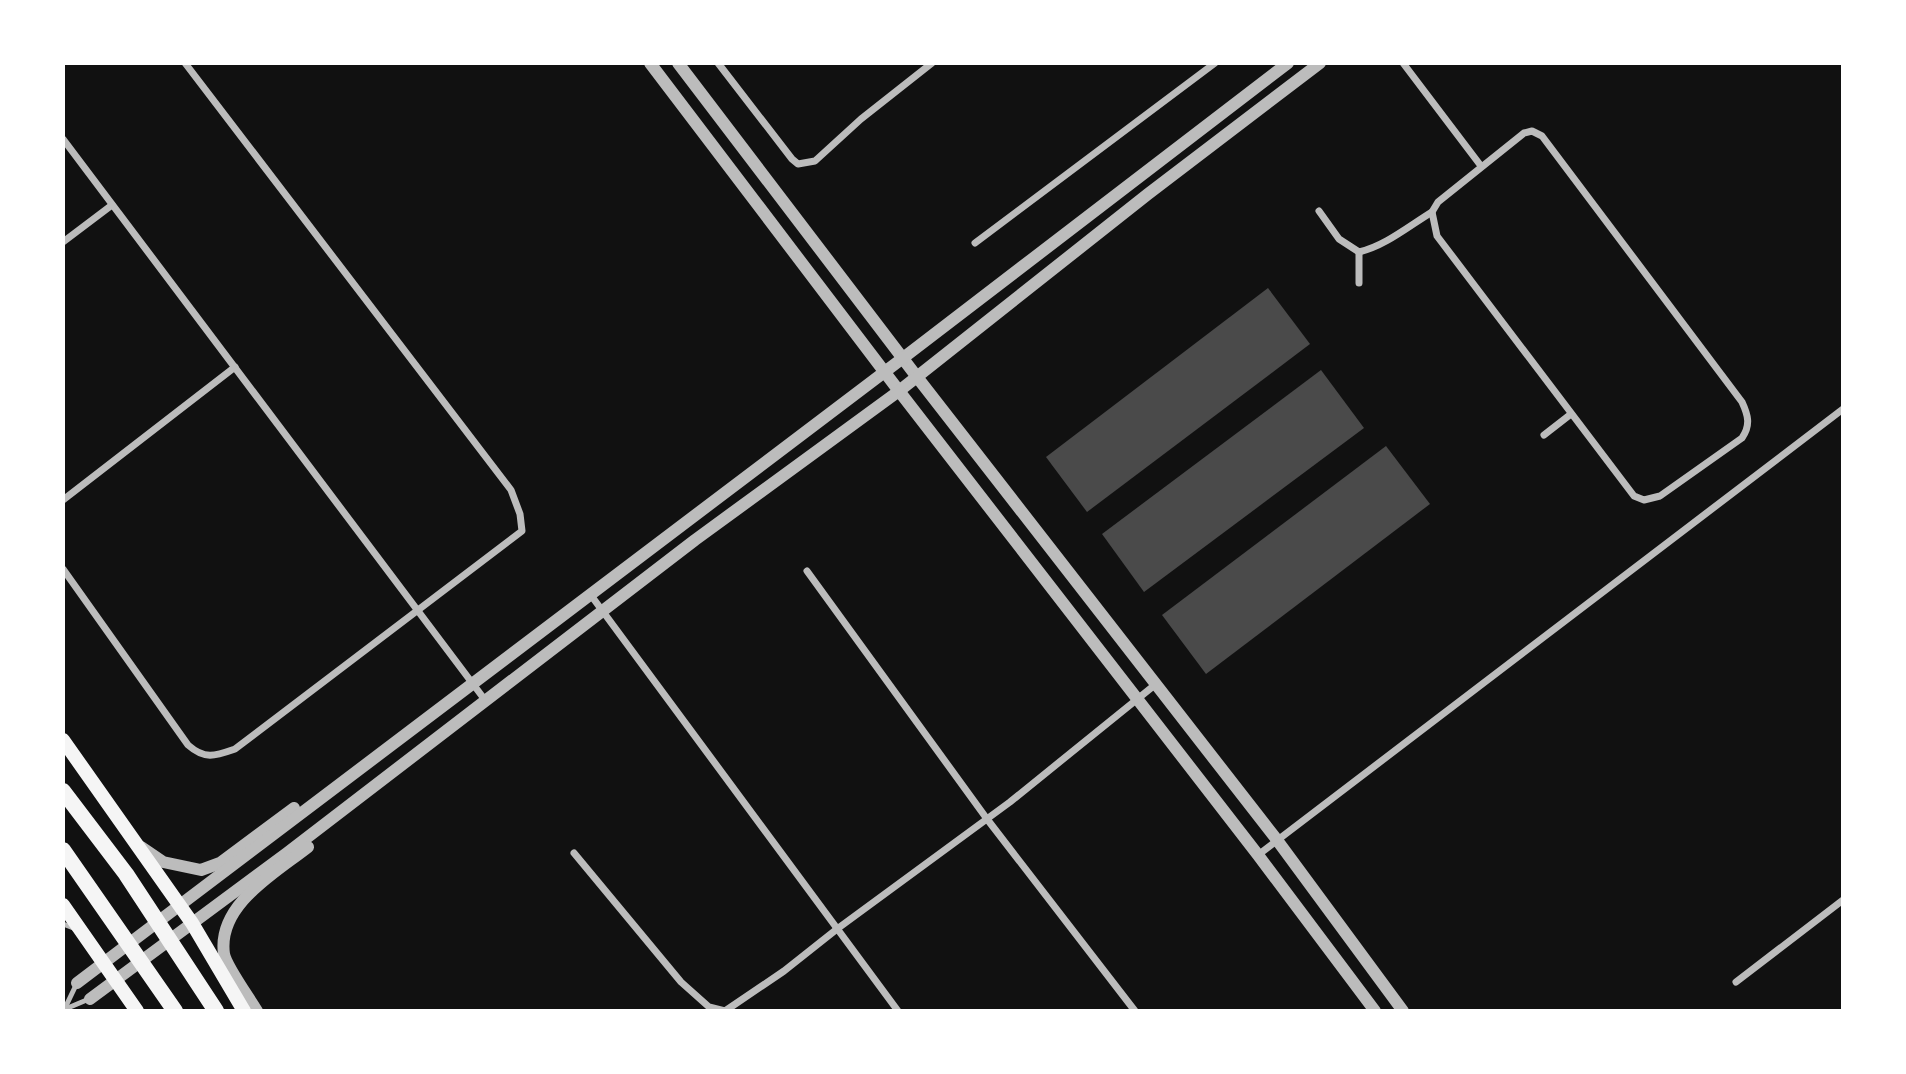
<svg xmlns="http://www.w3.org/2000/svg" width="1906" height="1074" viewBox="0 0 1906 1074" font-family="'DejaVu Sans',sans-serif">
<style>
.building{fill:#4a4a4a}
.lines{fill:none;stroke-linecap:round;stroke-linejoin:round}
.service{stroke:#bcbcbc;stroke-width:5}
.minor{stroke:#bcbcbc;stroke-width:7}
.tertiary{stroke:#bcbcbc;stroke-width:12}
.secondary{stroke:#f5f5f5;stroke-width:14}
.trunk{stroke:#f5f5f5;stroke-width:16}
</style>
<rect width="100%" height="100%" fill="#111"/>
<!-- building -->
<g class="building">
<polygon points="1268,288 1310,344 1087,512 1046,457"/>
<polygon points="1321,370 1364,428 1144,592 1102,534"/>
<polygon points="1386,446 1430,504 1206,674 1162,615"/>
</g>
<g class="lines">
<!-- service -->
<g class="service">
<polyline points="63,924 76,929"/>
<polyline points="65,1008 77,983"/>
<polyline points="63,1010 89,999"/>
</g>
<!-- minor -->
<g class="minor">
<polyline points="718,63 792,159 798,164 815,161 861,119 932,63"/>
<polyline points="1403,63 1481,166"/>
<path d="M1532 131 1542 136 1742 402C1748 415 1751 425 1742 438L1660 496 1644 500 1634 496 1437 236 1432 212 1438 202 1524 133Z"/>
<polyline points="63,139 485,700"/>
<path d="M1319 211 1339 239 1359 252C1385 246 1409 226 1432 212"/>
<polyline points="63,242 112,205"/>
<polyline points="975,243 1215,63"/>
<polyline points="1359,252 1359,283"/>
<polyline points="1544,435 1571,414"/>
<polyline points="63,500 235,367"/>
<path d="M63 569 188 745C205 760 215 756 235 749L522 531 520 514 511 490 185 63"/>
<polyline points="807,571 987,819 1135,1011"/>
<polyline points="590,594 898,1011"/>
<polyline points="574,853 681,982 709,1007 725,1011 784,971 837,929 1010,802 1156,684"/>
<polyline points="1258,855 1843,409"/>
<polyline points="1736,982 1843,900"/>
</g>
<!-- tertiary -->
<g class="tertiary">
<polyline points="650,63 899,391 1258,855 1375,1011"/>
<polyline points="678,63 917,377 1277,840 1403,1011"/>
<polyline points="141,847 163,862 201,870 220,863 294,808"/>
<polyline points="77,983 903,358 1288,63"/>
<polyline points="90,999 287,853 695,540 899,391 1148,194 1320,63"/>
<path d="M257 1011C250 999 226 966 224 954 217 905 275 873 308 847"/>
</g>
<!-- secondary -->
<g class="secondary">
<polyline points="63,740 192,923 244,1011"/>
<polyline points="63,905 137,1011"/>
</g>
<!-- trunk -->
<g class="trunk">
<polyline points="63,791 126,874 216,1011"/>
<polyline points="63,850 175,1011"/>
</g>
</g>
<!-- border -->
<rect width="1906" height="1074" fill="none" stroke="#ffffff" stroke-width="130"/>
</svg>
